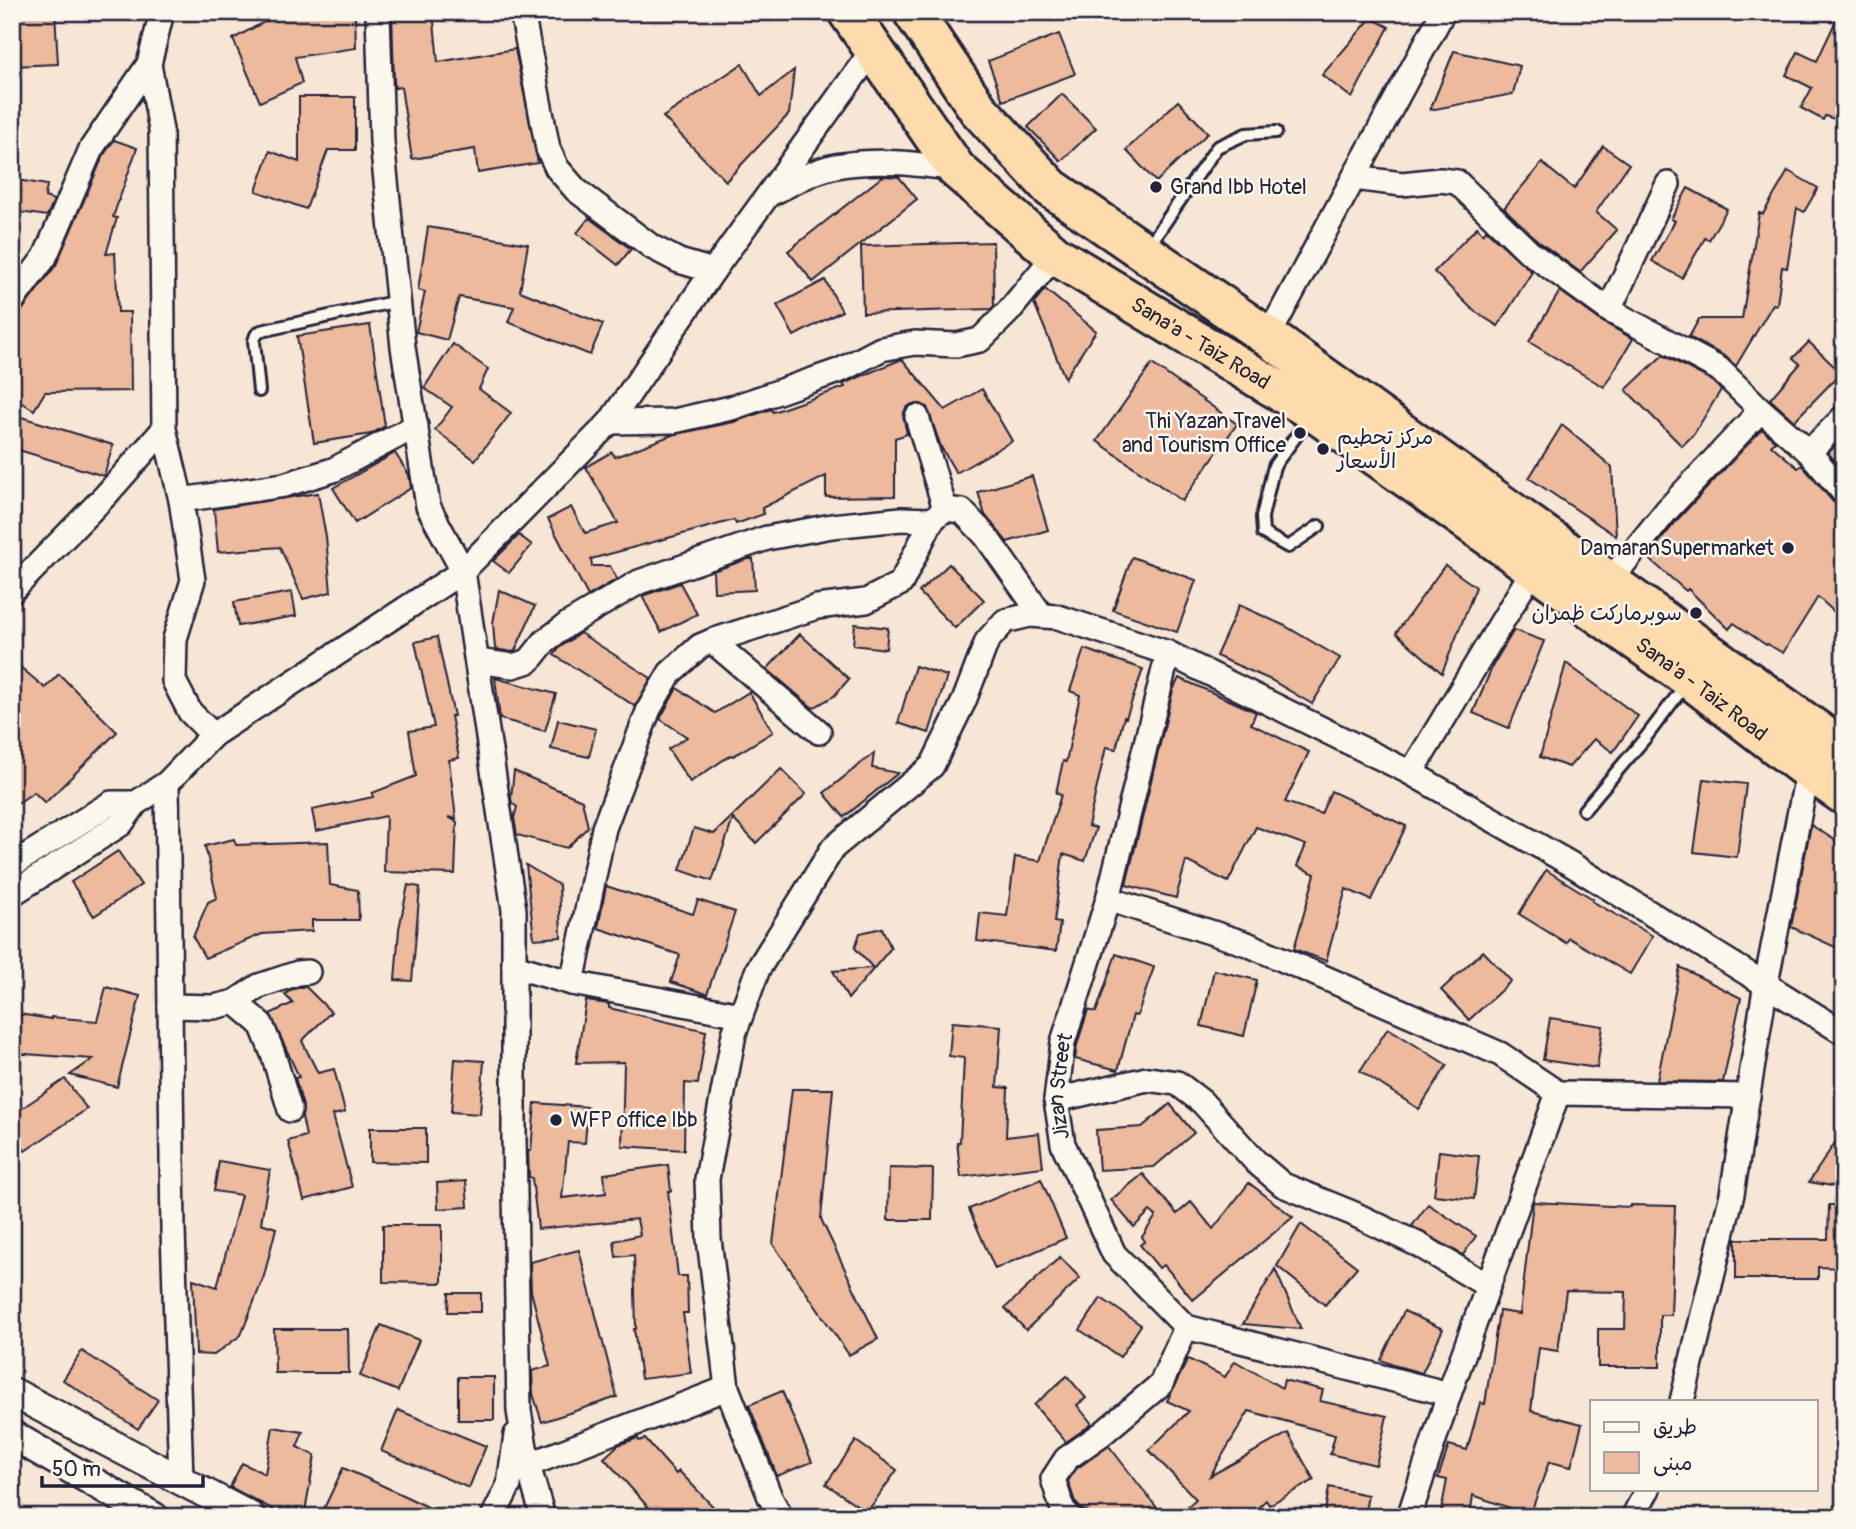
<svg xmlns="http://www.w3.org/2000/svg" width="1856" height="1529" viewBox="0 0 1856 1529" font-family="Pangolin,'Playpen Sans Arabic',sans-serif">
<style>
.building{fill:#edba9e;stroke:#22223b;stroke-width:2}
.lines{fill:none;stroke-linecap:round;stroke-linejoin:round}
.service-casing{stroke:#22223b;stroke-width:16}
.minor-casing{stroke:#22223b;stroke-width:28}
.tertiary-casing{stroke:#22223b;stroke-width:33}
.trunk-casing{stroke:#22223b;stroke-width:44}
.service{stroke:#fbf7ec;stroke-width:10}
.minor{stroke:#fbf7ec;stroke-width:23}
.tertiary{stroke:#fbf7ec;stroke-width:28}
.trunk{stroke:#fedbac;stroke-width:38}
.poi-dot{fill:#22223b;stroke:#fbf7ec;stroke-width:2.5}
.labels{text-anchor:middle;stroke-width:5;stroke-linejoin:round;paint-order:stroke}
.poi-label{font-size:21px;fill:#22223b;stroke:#fbf7ec;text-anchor:start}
.street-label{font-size:21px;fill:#22223b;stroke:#fbf7ec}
</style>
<rect width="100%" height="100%" fill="#f7e5d5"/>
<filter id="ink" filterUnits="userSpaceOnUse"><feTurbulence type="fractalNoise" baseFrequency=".0143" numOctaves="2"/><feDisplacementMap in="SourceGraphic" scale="14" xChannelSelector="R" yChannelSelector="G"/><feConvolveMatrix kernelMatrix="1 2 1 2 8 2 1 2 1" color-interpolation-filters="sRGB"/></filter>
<g filter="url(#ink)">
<!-- building -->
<g class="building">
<polygon points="12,12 55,12 58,64 12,66"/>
<polygon points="282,12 355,12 356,48 295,57 302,83 260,102 233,39"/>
<polygon points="392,12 433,12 438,62 515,49 538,163 478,173 475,149 412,159 401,87 395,88 394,82"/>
<polygon points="1840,12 1844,12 1844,122 1825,116 1823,120 1801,108 1812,88 1786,75 1798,52 1817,61"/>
<polygon points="1371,18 1389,27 1352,98 1322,75"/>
<polygon points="1059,34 1075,74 1003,101 988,61"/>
<polygon points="1454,51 1520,66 1513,94 1430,110"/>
<polygon points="742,64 761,96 794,70 789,114 726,181 663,117"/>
<polygon points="1062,94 1096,128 1061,161 1028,127"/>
<polygon points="299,97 355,97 355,150 328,150 306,209 256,191 270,151 299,162"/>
<polygon points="1178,101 1208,133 1156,182 1126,150"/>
<polygon points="114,140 137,148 113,217 117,218 106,254 115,253 118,312 130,312 131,391 45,392 34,410 12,396 12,317 23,309 56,265 103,156"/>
<polygon points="1603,146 1629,164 1596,212 1617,230 1580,272 1538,241 1504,208 1542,163 1574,189"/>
<polygon points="1788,171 1818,188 1804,212 1797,208 1787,268 1782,267 1777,305 1773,304 1736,366 1726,357 1689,337 1699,319 1742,319 1759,213 1763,214"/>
<polygon points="883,176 899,177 917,199 813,282 788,251"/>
<polygon points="12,179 47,185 45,197 54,200 47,216 12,211"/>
<polygon points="1688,188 1727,209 1709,240 1705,238 1682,278 1652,261 1675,221 1671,219"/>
<polygon points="589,218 631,249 618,265 577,233"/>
<polygon points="428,227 528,244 520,291 603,324 590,355 508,322 514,307 459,297 447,340 416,332 425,292 418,290"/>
<polygon points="1477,227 1483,234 1486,230 1532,272 1498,326 1474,311 1434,272"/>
<polygon points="993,242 994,306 991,309 863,313 861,246"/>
<polygon points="825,280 842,311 794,336 777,305"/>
<polygon points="1045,289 1096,331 1065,378 1034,303"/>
<polygon points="1560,291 1601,321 1633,339 1604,387 1529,342"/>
<polygon points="370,325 385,426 371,434 314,443 297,336"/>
<polygon points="1809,342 1841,373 1794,421 1770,399 1800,364 1793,358"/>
<polygon points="453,344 488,369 479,389 511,413 475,460 435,430 452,407 424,388"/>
<polygon points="1663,355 1711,380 1721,390 1694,434 1682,446 1626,390"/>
<polygon points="902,359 945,410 982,389 1012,441 956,473 941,447 927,407 921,404 912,404 906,408 903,415 907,434 895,438 895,496 826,497 826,476 762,508 764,514 736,524 734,520 591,559 592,566 610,566 617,579 588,596 548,519 571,507 585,533 618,523 586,467 612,452 615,457 672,435 734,422 771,409 773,412 845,387 843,384"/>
<polygon points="1152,364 1237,424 1182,501 1097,441"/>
<polygon points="18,416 113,445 104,476 12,448 12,435"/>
<polygon points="1562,425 1612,467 1616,536 1529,478"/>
<polygon points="1762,429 1775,441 1771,445 1798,468 1802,465 1833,502 1844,507 1844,621 1818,597 1783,653 1767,644 1766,645 1734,623 1729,629 1688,589 1686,591 1647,557 1678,519"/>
<polygon points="1844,437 1844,471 1828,453"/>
<polygon points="395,453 409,475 411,488 355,523 333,488"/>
<polygon points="1032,476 1048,530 1007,542 985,515 978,492"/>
<polygon points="318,493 326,537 331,592 303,599 280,547 218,552 214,509"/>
<polygon points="519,535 532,545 509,573 493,561"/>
<polygon points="1132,557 1196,580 1177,632 1113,610"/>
<polygon points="748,559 753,559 755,590 714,592 713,571"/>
<polygon points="949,564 984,600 955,628 919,592"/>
<polygon points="1445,565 1476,587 1442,673 1396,633"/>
<polygon points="680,583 697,614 661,632 642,596"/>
<polygon points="499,590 535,606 515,651 512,652 495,649 493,623"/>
<polygon points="292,592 296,616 238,626 234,602"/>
<polygon points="1239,605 1285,626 1340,658 1312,704 1271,680 1216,656"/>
<polygon points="855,624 888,628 886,649 853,645"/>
<polygon points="1514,630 1544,641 1509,728 1473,713 1493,665"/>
<polygon points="580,633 651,678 635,706 554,655 559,648"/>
<polygon points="800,634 849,679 834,696 813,708 767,669"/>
<polygon points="437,637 454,716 451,716 459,758 449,760 456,819 448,817 457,822 455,874 384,872 386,816 316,831 312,810 373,797 372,793 416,776 409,731 434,727 415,642"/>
<polygon points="1084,649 1143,669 1126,718 1124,717 1116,749 1106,747 1088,826 1096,828 1085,861 1063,854 1054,922 1060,923 1056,951 977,941 980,913 1007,916 1015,857 1040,861 1061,795 1056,793 1063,761 1066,762 1080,695 1070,691"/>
<polygon points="12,660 45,688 59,674 117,732 45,803 34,792 12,807"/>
<polygon points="1566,663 1638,716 1613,752 1594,739 1569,767 1540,757"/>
<polygon points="915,666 947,676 929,733 898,723"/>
<polygon points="495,678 556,694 545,731 500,719"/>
<polygon points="1179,678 1256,712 1251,724 1309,752 1285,802 1321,814 1331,791 1406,826 1371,900 1346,889 1326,961 1294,949 1315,874 1297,866 1306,845 1256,827 1228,882 1186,861 1176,898 1126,885 1173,690"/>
<polygon points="677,688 715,713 749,692 773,732 733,756 731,755 690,782 668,749 687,737 660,719"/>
<polygon points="558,720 596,729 589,757 551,749"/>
<polygon points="874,753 872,768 898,773 844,817 824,793"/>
<polygon points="781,769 806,794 756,843 733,819 712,881 680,870 694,828 714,834"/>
<polygon points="514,771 582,800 588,827 567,848 517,835 514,818 517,807 512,803 511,798"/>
<polygon points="1704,779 1746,784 1737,857 1694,852"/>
<polygon points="1811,825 1844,846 1844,951 1791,927"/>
<polygon points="234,839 236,845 328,842 330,885 358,890 359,920 312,920 312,931 262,934 205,958 193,937 208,902 217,898 205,846"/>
<polygon points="118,851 141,885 94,916 71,882"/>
<polygon points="526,865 559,885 561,937 534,939"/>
<polygon points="1546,870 1593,899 1592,901 1653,936 1630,974 1569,938 1566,943 1519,914"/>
<polygon points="408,885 420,887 412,981 395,980 399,929"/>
<polygon points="606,886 693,914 698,900 735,912 707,994 671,982 680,955 598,928"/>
<polygon points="882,928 891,948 848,999 833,971 873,968 855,948 860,933"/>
<polygon points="1483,951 1511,981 1469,1020 1441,990"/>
<polygon points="1116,954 1154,967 1137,1016 1133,1015 1118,1070 1075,1059 1077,1045 1088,1010 1096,1012"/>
<polygon points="1680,967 1741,998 1723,1082 1657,1081"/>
<polygon points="1214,970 1257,980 1244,1036 1201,1026"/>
<polygon points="305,986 331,1012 302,1041 318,1073 334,1069 345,1112 333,1115 352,1187 304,1200 288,1141 306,1136 302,1117 303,1106 295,1078 299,1077 270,1014 293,1003 285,995 290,990"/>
<polygon points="106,987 140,996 117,1087 70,1075 93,1059 12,1053 12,1013 51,1019 51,1017 97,1021"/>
<polygon points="586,1001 609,1004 609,1008 706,1031 698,1084 685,1083 684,1150 622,1146 624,1062 576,1063"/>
<polygon points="1550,1018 1603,1026 1597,1068 1543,1060"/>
<polygon points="952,1022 1001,1026 997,1087 1008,1088 1006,1137 1039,1133 1043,1167 961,1177 957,1142 960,1142 964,1058 949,1056"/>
<polygon points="1388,1028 1447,1065 1419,1109 1360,1071"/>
<polygon points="455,1059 484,1061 480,1114 451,1112"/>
<polygon points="65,1079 87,1109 25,1151 12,1133 12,1115"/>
<polygon points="792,1089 833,1089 821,1219 878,1339 849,1355 773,1244"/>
<polygon points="535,1103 588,1107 585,1143 568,1142 562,1198 606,1193 604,1174 668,1165 671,1191 668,1191 678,1276 687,1276 688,1313 683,1313 691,1373 641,1379 634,1329 636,1329 634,1255 616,1257 614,1241 640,1235 637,1219 538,1229 532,1178 529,1177 528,1151 531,1151"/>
<polygon points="1170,1104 1194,1133 1154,1167 1099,1170 1096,1130 1142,1127"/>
<polygon points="370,1128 426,1128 426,1163 370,1162"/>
<polygon points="1844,1129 1844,1188 1809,1182"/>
<polygon points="1439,1151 1479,1156 1474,1199 1434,1195"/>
<polygon points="219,1161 270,1170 261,1223 276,1228 264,1276 241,1335 214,1355 196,1354 193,1279 217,1287 241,1195 214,1191"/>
<polygon points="889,1168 933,1169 932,1220 888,1220"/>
<polygon points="1143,1174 1177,1214 1191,1202 1213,1229 1249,1183 1293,1217 1193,1300 1164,1265 1159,1268 1140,1245 1145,1241 1142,1237 1156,1216 1150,1211 1134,1227 1111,1200"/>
<polygon points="1041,1179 1066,1238 995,1269 969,1209"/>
<polygon points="466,1181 468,1207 438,1209 437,1183"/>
<polygon points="1533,1202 1630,1207 1630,1205 1675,1206 1671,1315 1660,1315 1660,1367 1598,1367 1598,1329 1625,1329 1626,1292 1566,1291 1558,1351 1539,1348 1531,1411 1582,1424 1571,1467 1549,1462 1530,1515 1473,1495 1470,1517 1440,1517 1447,1480 1438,1478 1449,1445 1467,1450 1480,1403 1485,1404 1499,1311 1520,1314"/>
<polygon points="1428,1204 1476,1236 1463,1255 1412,1226"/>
<polygon points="1829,1205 1844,1205 1844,1268 1818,1267 1818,1279 1736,1279 1736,1239 1828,1239"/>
<polygon points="1301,1224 1357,1267 1325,1305 1277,1266"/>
<polygon points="383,1225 442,1225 442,1283 383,1282"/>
<polygon points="579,1250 617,1397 542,1422 533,1394 532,1371 550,1366 531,1291 530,1262"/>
<polygon points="1060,1257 1080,1278 1026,1330 1005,1308"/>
<polygon points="1275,1269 1301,1329 1243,1324"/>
<polygon points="449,1293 481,1293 481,1312 448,1312"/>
<polygon points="1101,1298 1141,1325 1120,1357 1080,1330"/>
<polygon points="1404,1311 1443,1329 1422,1373 1393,1365 1381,1360"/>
<polygon points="381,1325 419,1340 398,1391 360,1376"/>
<polygon points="274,1329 348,1329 349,1373 275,1373"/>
<polygon points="82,1351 158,1400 138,1429 63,1380"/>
<polygon points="1188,1359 1225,1377 1235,1361 1282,1388 1284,1380 1323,1390 1320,1401 1387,1416 1376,1465 1330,1454 1335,1435 1249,1411 1210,1476 1288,1433 1314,1480 1269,1505 1266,1500 1248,1517 1176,1517 1196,1499 1149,1450 1189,1411 1167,1401"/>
<polygon points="1067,1376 1086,1398 1077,1405 1092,1424 1066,1442 1034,1405"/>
<rect x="458" y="1377" width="36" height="43"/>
<polygon points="782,1391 812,1462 777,1476 749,1405"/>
<polygon points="398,1410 486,1446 469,1488 381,1451"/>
<polygon points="273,1427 303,1432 297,1447 315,1455 304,1517 287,1517 230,1487 242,1463 265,1474"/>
<polygon points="638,1438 639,1441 645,1439 676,1474 679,1471 723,1517 657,1517 604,1458 618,1445"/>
<polygon points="856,1441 897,1470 867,1512 826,1484"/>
<polygon points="1109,1446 1133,1477 1164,1517 1099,1517 1081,1509 1075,1502 1068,1481 1076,1469"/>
<polygon points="343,1468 377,1483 449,1517 320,1517"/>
<polygon points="1329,1487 1368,1495 1364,1517 1324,1517"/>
</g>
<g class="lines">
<!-- service casing -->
<g class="service-casing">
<g id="service">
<polyline points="1148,247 1217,147 1246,134 1276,132"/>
<polyline points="259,391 254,341 256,335 261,331 398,301"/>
<polyline points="1311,416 1274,466 1262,517 1263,533 1288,547 1319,526"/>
<polyline points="1584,810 1646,737 1686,684"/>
</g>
</g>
<!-- minor casing -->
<g class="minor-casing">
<g id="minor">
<polyline points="378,12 382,142 403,347 428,506 463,571 514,910 514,1139 519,1411 528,1465 543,1517"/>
<polyline points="522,12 548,149 557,168 576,190 652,247 679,261 713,271"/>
<polyline points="149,64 161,130 164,429 181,500 193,580 175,639 174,681 190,712 213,735"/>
<polyline points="1354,178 1402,184 1440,180 1457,182 1529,252 1609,310 1719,369 1761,410 1667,510 1608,583"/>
<path d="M772 193C795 182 818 168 842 165 880 159 919 164 956 169"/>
<polyline points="12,301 45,257 91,149 149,64 162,12"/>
<polyline points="1609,310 1668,184"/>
<polyline points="1268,337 1443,12"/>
<polyline points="1761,410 1809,452 1844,493"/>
<polyline points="917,417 945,509"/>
<polyline points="610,422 674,421 731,408 778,392 841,370 881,349 915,343 956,345 980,340 1009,311 1055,255"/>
<polyline points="1809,452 1844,417"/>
<polyline points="181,500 284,485 333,470 416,426"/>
<polyline points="12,591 106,495 164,429"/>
<polyline points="712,641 819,732"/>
<polyline points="477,661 513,666 529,661 545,641 568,624 639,582 767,538 832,526 901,519 932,520 945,509 962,511 985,535 1042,616"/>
<polyline points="1411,773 1533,570"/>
<polyline points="167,783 173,1229 181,1480"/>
<polyline points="12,865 111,803 136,803 167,783 213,735 463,571 610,422 713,271 872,51"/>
<polyline points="12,894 121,824 136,803"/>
<polyline points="1108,899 1247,944 1500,1054 1558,1093"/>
<polyline points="514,966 572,983 741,1015"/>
<polyline points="572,983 604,828 649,709 670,673 700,646 712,641 817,607 866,601 901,583 932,520"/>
<polyline points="235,1002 261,1024 273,1054 290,1110"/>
<polyline points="170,1006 214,1007 235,1002 259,986 298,973 308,972"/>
<polyline points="1056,1100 1147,1079 1177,1083 1202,1102 1256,1162 1283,1185 1352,1213 1419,1245 1488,1286"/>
<polyline points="1186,1327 1449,1394"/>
<polyline points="1682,1401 1732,1194 1766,983 1808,770"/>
<polyline points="528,1465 727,1388"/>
<polyline points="493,1517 509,1485 516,1435"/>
<polyline points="781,1517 770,1497 727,1388 709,1239 707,1179 734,1034 758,969 833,848 932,766 964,701 987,641 1005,621 1030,615 1058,617 1168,653 1411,773 1569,863 1844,1033"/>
<path id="s1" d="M1070 1517 1063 1510 1053 1479 1066 1459 1103 1433 1161 1384 1186 1327 1114 1254 1063 1144 1056 1100 1063 1042 1108 899 1168 653"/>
<polyline points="1409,1517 1449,1394 1558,1093 1748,1096"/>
<polyline points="1633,1517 1648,1489"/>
</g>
</g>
<!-- tertiary casing -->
<g class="tertiary-casing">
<g id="tertiary">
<polyline points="12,1392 251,1517"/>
<polyline points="12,1435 154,1517"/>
</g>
</g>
<!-- trunk casing -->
<g class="trunk-casing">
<g id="trunk">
<path id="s2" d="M848 12 956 169 1055 255 1314 412 1690 679 1808 770 1844 795"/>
<polyline points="913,12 978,109 1051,188 1268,337 1844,750"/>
</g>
</g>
<!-- service -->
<use href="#service" class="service"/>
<!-- minor -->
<use href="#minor" class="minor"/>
<!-- tertiary -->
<use href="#tertiary" class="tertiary"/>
<!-- trunk -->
<use href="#trunk" class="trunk"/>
</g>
</g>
<!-- markers -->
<g class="poi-dot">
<circle cx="1156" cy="187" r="7"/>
<circle cx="1300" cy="433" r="7"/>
<circle cx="1323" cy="449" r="7"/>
<circle cx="1788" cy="548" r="7"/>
<circle cx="1696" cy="613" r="7"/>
<circle cx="556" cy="1120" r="7"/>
</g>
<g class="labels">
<!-- poi labels -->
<g class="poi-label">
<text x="1170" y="194">Grand Ibb Hotel</text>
<text x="1286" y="428" text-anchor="end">Thi Yazan Travel<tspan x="1286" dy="24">and Tourism Office</tspan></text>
<text x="1337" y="444">مركز تحطيم<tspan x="1337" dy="24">الأسعار</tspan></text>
<text x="1774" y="555" text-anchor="end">DamaranSupermarket</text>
<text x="1682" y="620" text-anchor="end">سوبرماركت ظمران</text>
<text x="570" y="1127">WFP office Ibb</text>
</g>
<!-- street labels -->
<g class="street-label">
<text dy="7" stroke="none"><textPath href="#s2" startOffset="492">Sana'a - Taiz Road</textPath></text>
<text dy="7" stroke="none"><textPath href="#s2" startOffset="1101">Sana'a - Taiz Road</textPath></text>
<text dy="7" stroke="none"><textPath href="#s1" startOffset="532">Jizan Street</textPath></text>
</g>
</g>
<!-- margin -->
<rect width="1856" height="1529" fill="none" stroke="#fbf7ec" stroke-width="42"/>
<rect x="21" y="21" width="1814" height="1487" fill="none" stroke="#22223b" stroke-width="2.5" filter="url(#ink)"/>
<!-- legend -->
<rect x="1590" y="1400" width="228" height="91" fill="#fbf7ec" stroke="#a4a2a5" stroke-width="2"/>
<rect x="1604" y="1422" width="35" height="10" fill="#fbf7ec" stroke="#a4a2a5" stroke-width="2"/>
<text x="1653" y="1434" font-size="21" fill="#22223b">طريق</text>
<rect x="1604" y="1452" width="35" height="21" fill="#edba9e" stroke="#a4a2a5" stroke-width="2"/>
<text x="1653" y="1470" font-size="21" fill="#22223b">مبنى</text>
<!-- scale -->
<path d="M42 1476v10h161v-10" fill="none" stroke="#22223b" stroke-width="3.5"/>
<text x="52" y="1476" font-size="21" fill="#22223b" stroke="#fbf7ec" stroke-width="5" paint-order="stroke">50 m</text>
</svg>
